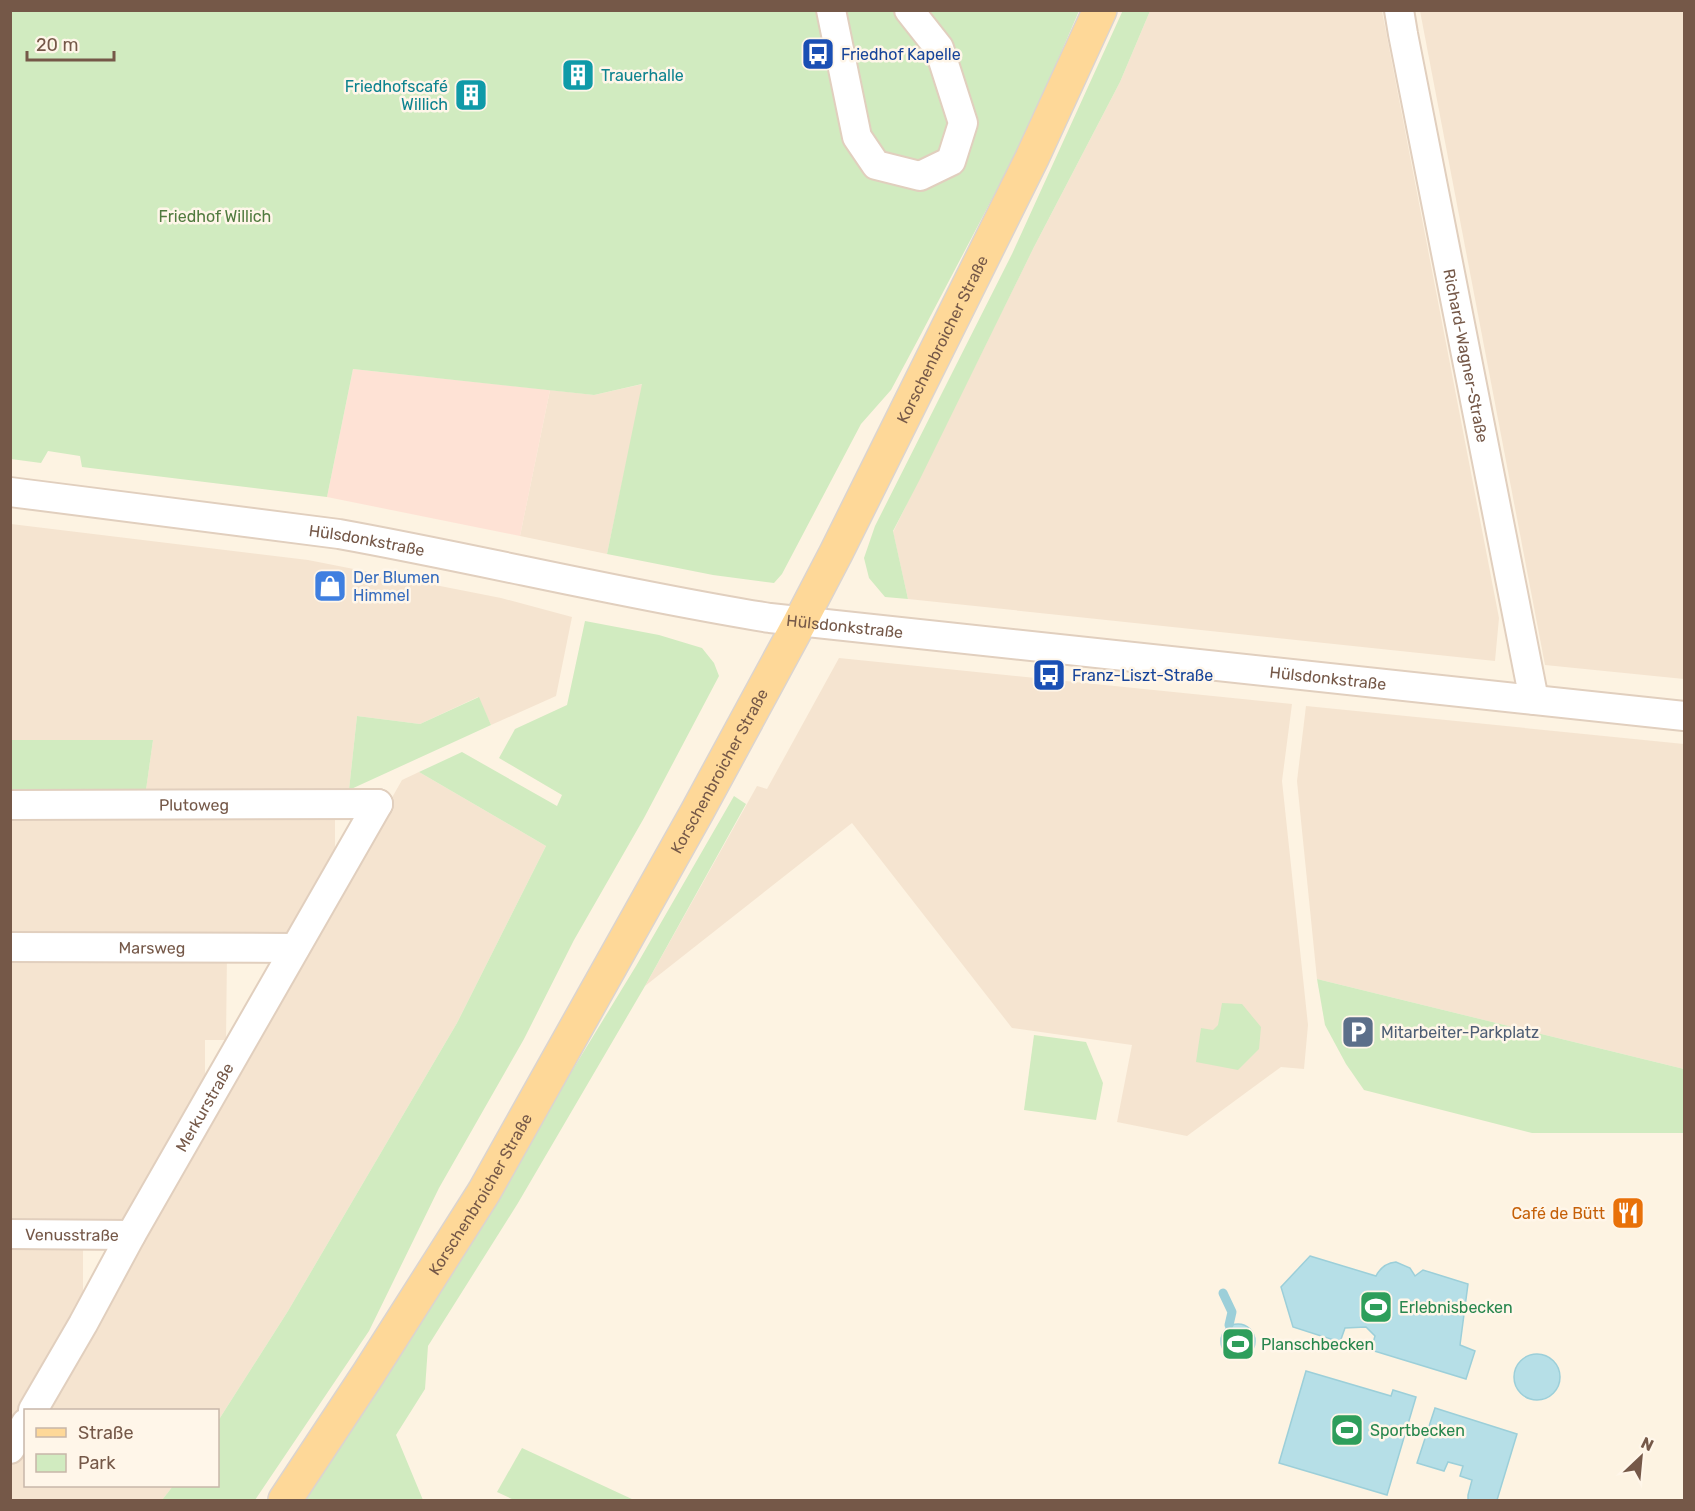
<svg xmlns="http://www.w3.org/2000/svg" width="1695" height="1511" viewBox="0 0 1695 1511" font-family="Rubik,sans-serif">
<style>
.residential{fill:#f5e4d0}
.commercial{fill:#fee2d5}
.green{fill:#d1ebc0}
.water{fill:#b6dfe7;stroke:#9ccfd9;stroke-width:1.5}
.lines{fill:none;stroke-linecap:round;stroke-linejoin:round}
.stream{stroke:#9ccfd9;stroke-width:9}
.minor-casing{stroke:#e1cfbe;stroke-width:32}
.major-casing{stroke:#dbd4cf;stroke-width:36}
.minor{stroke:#fff;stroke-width:28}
.major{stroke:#fed898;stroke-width:33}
.labels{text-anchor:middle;stroke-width:5;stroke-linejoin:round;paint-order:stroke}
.transit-label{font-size:16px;fill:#164399;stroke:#fff6e9;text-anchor:start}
.culture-label{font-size:16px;fill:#0d838f;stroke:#fff6e9;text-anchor:start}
.park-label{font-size:16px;fill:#517b3f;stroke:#fff6e9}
.street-label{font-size:16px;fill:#755848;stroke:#fff6e9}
.shop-label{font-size:16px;fill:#366cbe;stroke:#fff6e9;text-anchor:start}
.service-label{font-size:16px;fill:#4e5e75;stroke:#fff6e9;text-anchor:start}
.food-label{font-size:16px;fill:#c56008;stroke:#fff6e9;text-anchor:end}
.leisure-label{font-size:16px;fill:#27864d;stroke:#fff6e9;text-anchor:start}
</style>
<rect width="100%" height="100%" fill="#fdf3e2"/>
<!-- residential -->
<g class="residential">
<polygon points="1150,11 1382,11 1499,618 1495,661 908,599 893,532 1034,247 1120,82"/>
<polygon points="1420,11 1684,11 1684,679 1545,665"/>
<polygon points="643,384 607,554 520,536 550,390 594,395"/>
<polygon points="11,524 308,560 501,598 572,617 556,696 491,725 478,697 420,724 357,716 349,790 333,797 145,797 153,740 11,740"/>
<polygon points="839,658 1292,704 1282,781 1308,1025 1304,1069 1281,1067 1187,1136 1117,1122 1132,1045 1012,1028 852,823 645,986 757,786 767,789"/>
<polygon points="1306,706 1684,744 1684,1069 1317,979 1297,781"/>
<polygon points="419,772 546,846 457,1023 288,1311 218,1421 218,1410 39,1410 136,1248 402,780"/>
<polygon points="10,810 335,810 335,851 284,940 11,941"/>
<polygon points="10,954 227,954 226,1040 205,1040 205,1079 123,1221 11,1221"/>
<polygon points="11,1246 83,1246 83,1311 11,1432"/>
<polygon points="25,1433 26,1486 173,1486 162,1500 11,1500 11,1458"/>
</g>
<!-- commercial -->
<polygon class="commercial" points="353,369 550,390 520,536 327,497"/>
<!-- green -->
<g class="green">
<polygon points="1123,10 1150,11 1120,82 1034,247 919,481 893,531 908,599 885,597 869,578 864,558 875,526 1012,254"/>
<polygon points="11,11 1079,11 1024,138 920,336 891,390 861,424 782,574 774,583 713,575 607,554 642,384 594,395 353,369 327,497 82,467 80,456 48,451 41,463 11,459"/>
<polygon points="585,621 659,635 702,648 714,663 719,676 644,818 574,940 524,1039 439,1188 369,1331 255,1500 162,1500 173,1486 218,1486 218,1421 288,1311 457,1023 546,846 419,772 462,752 557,806 562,795 499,758 515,729 567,705"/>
<polygon points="479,697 491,725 349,790 357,716 420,724"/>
<polygon points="10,740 153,740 145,797 11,797"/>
<polygon points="734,796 746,804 645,986 518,1203 428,1346 425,1389 396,1435 423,1500 302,1500 396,1359 636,966"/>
<polygon points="1317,979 1684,1069 1684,1133 1532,1133 1364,1090 1346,1064 1325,1025"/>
<polygon points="1222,1003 1242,1004 1261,1027 1259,1049 1238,1070 1196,1062 1201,1028 1213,1030 1218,1025"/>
<polygon points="1034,1035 1086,1042 1103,1083 1096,1120 1024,1110"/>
<polygon points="522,1448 634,1500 514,1500 497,1492"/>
</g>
<!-- water -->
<g class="water">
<path d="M1310 1256 1376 1276C1380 1268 1386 1263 1396 1262L1410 1268 1415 1276 1423 1270 1468 1284 1460 1345 1475 1351 1466 1379 1371 1350 1375 1336 1366 1327 1345 1328 1340 1342 1293 1327 1281 1287Z"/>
<circle cx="1238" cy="1341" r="17"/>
<circle cx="1537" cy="1377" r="23"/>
<polygon points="1306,1371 1391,1396 1393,1390 1416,1397 1387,1495 1279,1463"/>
<polygon points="1435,1408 1517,1434 1497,1500 1468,1500 1468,1495 1472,1480 1460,1476 1463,1466 1448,1462 1444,1471 1417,1463"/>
</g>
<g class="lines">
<!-- stream -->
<polyline class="stream" points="1223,1293 1232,1312 1229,1325"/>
<!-- minor casing -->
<g class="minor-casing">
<g id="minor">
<polyline points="831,10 857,137 876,165 920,176 951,161 963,123 939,48 909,10"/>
<path id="s1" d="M1399 10 1403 34 1534 700"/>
<path id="s2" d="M10 492 339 534C483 560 626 595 770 618L1684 716"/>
<path id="s3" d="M10 805 378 804"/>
<path id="s4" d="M10 947 295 948"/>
<path id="s5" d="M10 1234 131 1235"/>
<path id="s6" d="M33 1410 83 1324 131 1235 378 804"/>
<polyline points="10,1449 26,1423"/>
</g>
</g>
<!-- major casing -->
<g class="major-casing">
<g id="major">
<path id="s7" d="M285 1500 369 1373 484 1192 697 812 800 622 836 553 1032 158 1100 10"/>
</g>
</g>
<!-- minor -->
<use href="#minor" class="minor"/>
<!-- major -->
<use href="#major" class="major"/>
</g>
<!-- icons -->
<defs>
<g id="bus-square" transform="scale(1.725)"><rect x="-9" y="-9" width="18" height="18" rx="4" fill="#1a4fb4" stroke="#fff6e9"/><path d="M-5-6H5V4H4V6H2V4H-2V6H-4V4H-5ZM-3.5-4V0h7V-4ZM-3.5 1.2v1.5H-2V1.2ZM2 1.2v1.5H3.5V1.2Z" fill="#fff"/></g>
<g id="building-square" transform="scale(1.725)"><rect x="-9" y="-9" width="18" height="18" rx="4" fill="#0f9aa8" stroke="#fff6e9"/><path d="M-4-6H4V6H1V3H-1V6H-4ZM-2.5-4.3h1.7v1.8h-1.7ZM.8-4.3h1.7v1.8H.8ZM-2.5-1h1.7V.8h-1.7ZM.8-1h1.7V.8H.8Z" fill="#fff"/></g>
<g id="shop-square" transform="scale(1.725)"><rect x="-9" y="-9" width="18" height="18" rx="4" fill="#3f7fe0" stroke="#fff6e9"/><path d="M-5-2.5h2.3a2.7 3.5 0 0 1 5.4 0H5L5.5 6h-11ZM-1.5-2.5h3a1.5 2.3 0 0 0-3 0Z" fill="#fff"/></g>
<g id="parking-square" transform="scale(1.725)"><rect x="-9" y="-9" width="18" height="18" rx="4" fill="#5c6f8a" stroke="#fff6e9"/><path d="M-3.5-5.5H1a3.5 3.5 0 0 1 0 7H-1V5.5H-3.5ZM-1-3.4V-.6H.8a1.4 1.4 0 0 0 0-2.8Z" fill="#fff"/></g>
<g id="restaurant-square" transform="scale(1.725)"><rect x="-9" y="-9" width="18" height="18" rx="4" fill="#e8710a" stroke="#fff6e9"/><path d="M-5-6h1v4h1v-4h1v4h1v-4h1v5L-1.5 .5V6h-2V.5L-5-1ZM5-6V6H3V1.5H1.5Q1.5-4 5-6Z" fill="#fff"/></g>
<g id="stadium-square" transform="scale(1.725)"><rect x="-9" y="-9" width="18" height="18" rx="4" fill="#2e9e5b" stroke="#fff6e9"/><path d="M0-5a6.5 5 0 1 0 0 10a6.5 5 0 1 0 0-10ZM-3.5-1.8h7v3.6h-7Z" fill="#fff"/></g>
</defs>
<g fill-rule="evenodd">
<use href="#bus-square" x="818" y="54"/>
<use href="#building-square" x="578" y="75"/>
<use href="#building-square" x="471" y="95"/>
<use href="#shop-square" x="330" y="586"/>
<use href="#bus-square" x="1049" y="675"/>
<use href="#parking-square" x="1358" y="1032"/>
<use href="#restaurant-square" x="1628" y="1213"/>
<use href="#stadium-square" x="1376" y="1307"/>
<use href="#stadium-square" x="1238" y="1344"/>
<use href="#stadium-square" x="1347" y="1430"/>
</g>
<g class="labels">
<!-- transit labels -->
<g class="transit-label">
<text x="841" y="60">Friedhof Kapelle</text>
<text x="1072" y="681">Franz-Liszt-Straße</text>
</g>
<!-- culture labels -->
<g class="culture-label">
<text x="601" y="81">Trauerhalle</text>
<text x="448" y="92" text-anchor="end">Friedhofscafé<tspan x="448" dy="18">Willich</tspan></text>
</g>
<!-- park labels -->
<g class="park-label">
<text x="215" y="222">Friedhof Willich</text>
</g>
<!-- street labels -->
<g class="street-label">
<text dy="6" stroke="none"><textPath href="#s7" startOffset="1335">Korschenbroicher Straße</textPath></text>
<text dy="6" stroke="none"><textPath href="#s1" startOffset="352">Richard-Wagner-Straße</textPath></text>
<text dy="6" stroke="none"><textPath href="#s2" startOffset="360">Hülsdonkstraße</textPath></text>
<text dy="6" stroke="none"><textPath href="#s2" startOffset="846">Hülsdonkstraße</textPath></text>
<text dy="6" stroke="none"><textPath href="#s2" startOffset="1332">Hülsdonkstraße</textPath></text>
<text dy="6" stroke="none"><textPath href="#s7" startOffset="849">Korschenbroicher Straße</textPath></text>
<text dy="6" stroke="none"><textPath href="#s3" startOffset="184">Plutoweg</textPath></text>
<text dy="6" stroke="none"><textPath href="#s4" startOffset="142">Marsweg</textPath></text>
<text dy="6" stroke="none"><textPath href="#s6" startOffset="348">Merkurstraße</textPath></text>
<text dy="6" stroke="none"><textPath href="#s7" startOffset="363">Korschenbroicher Straße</textPath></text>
<text dy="6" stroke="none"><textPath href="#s5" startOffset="62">Venusstraße</textPath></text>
</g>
<!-- shop labels -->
<g class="shop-label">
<text x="353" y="583">Der Blumen<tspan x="353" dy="18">Himmel</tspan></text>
</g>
<!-- service labels -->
<g class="service-label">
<text x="1381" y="1038">Mitarbeiter-Parkplatz</text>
</g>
<!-- food labels -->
<g class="food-label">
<text x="1605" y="1219">Café de Bütt</text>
</g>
<!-- leisure labels -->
<g class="leisure-label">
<text x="1399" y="1313">Erlebnisbecken</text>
<text x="1261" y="1350">Planschbecken</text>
<text x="1370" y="1436">Sportbecken</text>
</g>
</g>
<!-- border -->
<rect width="1695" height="1511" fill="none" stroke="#755848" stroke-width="24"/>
<!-- legend -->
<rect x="24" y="1409" width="195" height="78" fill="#fff6e9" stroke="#c8b7a9" stroke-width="1.5"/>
<rect x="36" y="1428" width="30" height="9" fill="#fed898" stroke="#c8b7a9" stroke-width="1.5"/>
<text x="78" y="1439" font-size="18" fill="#755848">Straße</text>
<rect x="36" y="1454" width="30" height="18" fill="#d1ebc0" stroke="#c8b7a9" stroke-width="1.5"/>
<text x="78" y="1469" font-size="18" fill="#755848">Park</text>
<!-- north arrow -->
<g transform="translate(1641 1457) rotate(26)" stroke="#fff6e9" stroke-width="4.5" paint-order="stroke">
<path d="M0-4.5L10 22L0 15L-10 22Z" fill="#755848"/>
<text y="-9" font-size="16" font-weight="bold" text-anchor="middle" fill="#755848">N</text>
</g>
<!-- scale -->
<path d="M27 51v9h87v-9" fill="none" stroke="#755848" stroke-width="3"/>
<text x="36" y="51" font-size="18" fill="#755848" stroke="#fff6e9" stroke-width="4.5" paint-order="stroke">20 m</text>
</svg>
